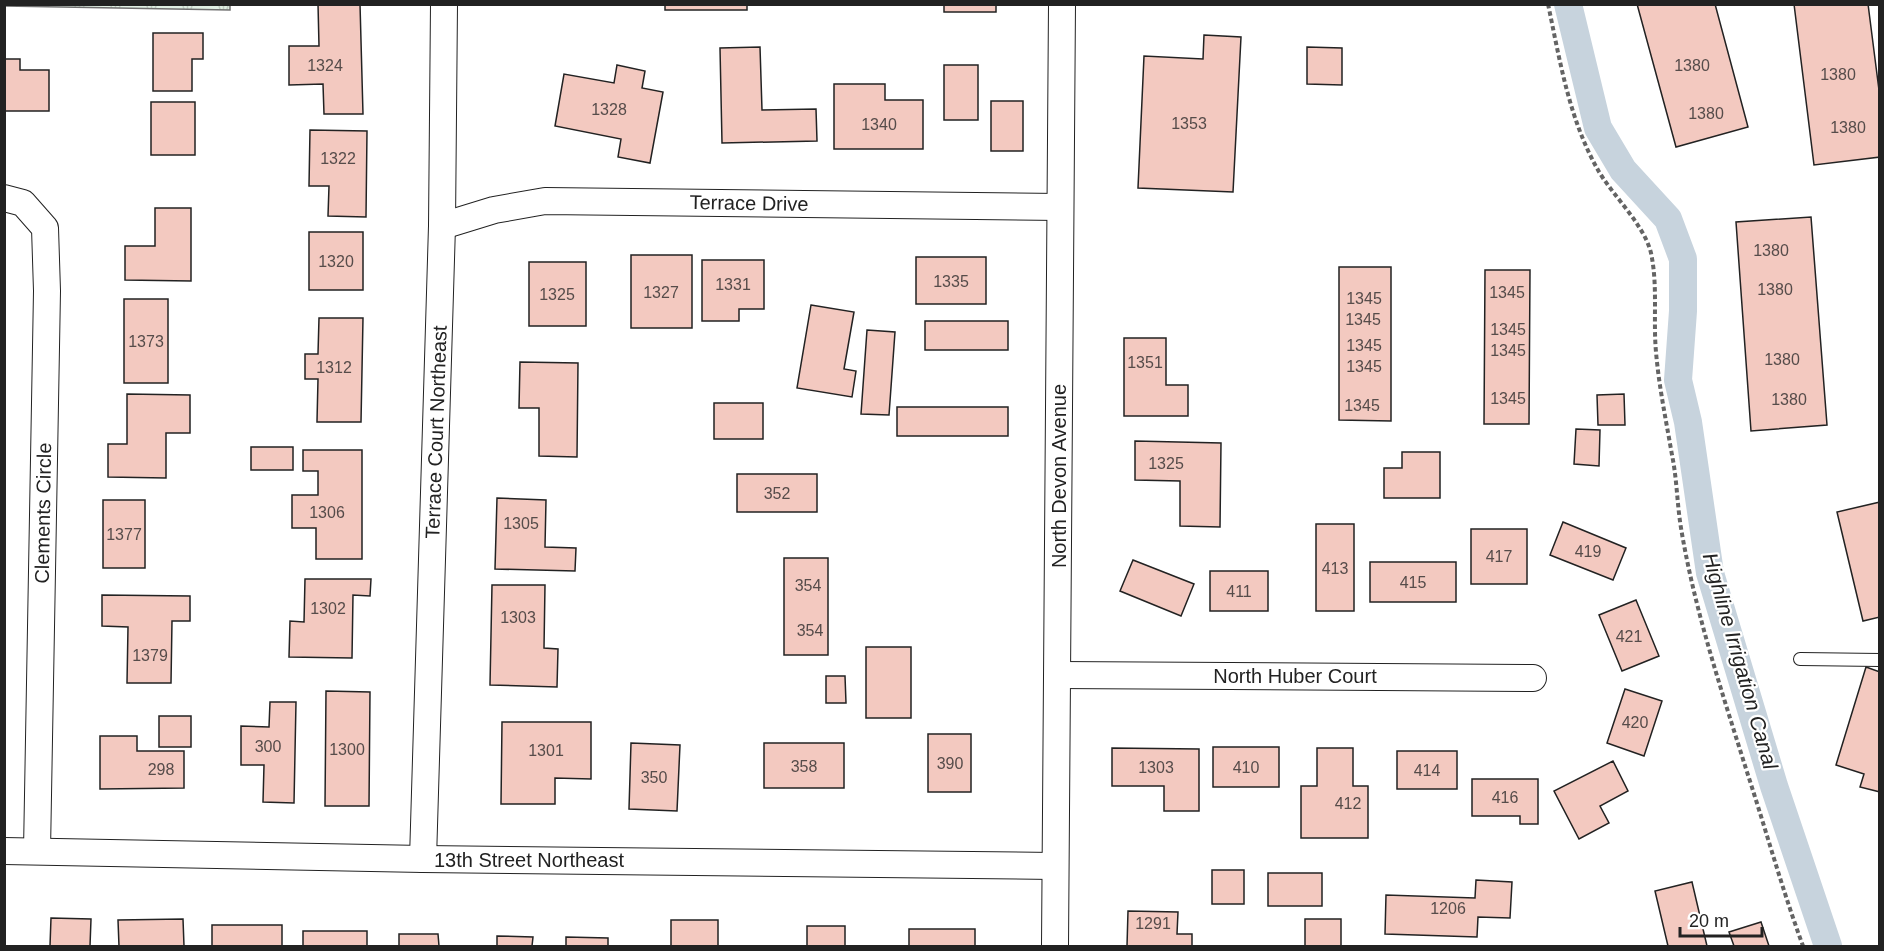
<svg xmlns="http://www.w3.org/2000/svg" width="1884" height="951" viewBox="0 0 1884 951" font-family="Helvetica,sans-serif">
<style>
.grass{fill:url(#grass-tufts);stroke:#6f6f6f;stroke-width:1.5}
.lines{fill:none;stroke-linecap:round;stroke-linejoin:round}
.canal{stroke:#c7d3dd;stroke-width:28}
.building{fill:#f3c9c0;stroke:#222;stroke-width:1.5}
.service-casing{stroke:#222;stroke-width:14}
.minor-casing{stroke:#222;stroke-width:28}
.path{stroke:#646464;stroke-width:4;stroke-dasharray:4.5 3;stroke-linecap:butt}
.service{stroke:#fff;stroke-width:12}
.minor{stroke:#fff;stroke-width:26}
.labels{text-anchor:middle;stroke-width:4.5;stroke-linejoin:round;paint-order:stroke}
.number-label{font-size:16px;fill:#564c4a}
.street-label{font-size:20px;fill:#222;stroke:#fff}
.water-label{font-size:21px;font-style:italic;fill:#222;stroke:#fff}
</style>
<defs>
<pattern id="grass-tufts" width="24" height="20" patternUnits="userSpaceOnUse" patternTransform="scale(1.5)"><rect width="24" height="20" fill="#e0efe3"/><path d="M3 7l-1-3M5 7V3M7 7l1-3M15 17l-1-3M17 17v-4M19 17l1-3" fill="none" stroke="#c0cdc2"/></pattern>
</defs>
<rect width="100%" height="100%" fill="#fff"/>
<!-- grass -->
<polygon class="grass" points="5,4 230,4 230,10 5,6"/>
<g class="lines">
<!-- canal -->
<polyline class="canal" points="1568,4 1598,128 1623,170 1668,219 1683,259 1683,311 1678,380 1688,422 1710,573 1774,786 1828,946"/>
</g>
<!-- building -->
<g class="building">
<polygon points="318,4 360,4 363,114 324,114 323,84 289,85 289,46 319,46"/>
<rect x="665" y="4" width="82" height="6"/>
<rect x="944" y="4" width="52" height="8"/>
<polygon points="1637,4 1715,4 1748,127 1676,147"/>
<polygon points="1794,4 1868,4 1880,98 1880,157 1814,165"/>
<polygon points="153,33 203,33 203,59 192,59 192,91 153,91"/>
<polygon points="1204,35 1241,37 1233,192 1138,188 1144,56 1203,59"/>
<polygon points="760,47 762,110 816,109 817,141 722,143 720,48"/>
<polygon points="1307,47 1342,48 1342,85 1307,84"/>
<polygon points="4,59 20,59 20,70 49,70 49,111 4,111"/>
<polygon points="617,65 645,71 642,88 663,92 650,163 618,157 621,139 555,126 564,74 614,83"/>
<rect x="944" y="65" width="34" height="55"/>
<polygon points="834,84 885,84 885,100 923,100 923,149 834,149"/>
<rect x="991" y="101" width="32" height="50"/>
<rect x="151" y="102" width="44" height="53"/>
<polygon points="310,130 367,131 366,217 328,216 329,186 309,186"/>
<polygon points="155,208 191,208 191,281 125,280 125,246 155,246"/>
<polygon points="1811,217 1827,425 1751,431 1736,222"/>
<rect x="309" y="232" width="54" height="58"/>
<rect x="631" y="255" width="61" height="73"/>
<rect x="916" y="257" width="70" height="47"/>
<polygon points="702,260 764,260 764,309 739,309 739,321 702,321"/>
<rect x="529" y="262" width="57" height="64"/>
<polygon points="1339,267 1391,267 1391,421 1339,420"/>
<polygon points="1485,270 1530,270 1529,424 1484,424"/>
<rect x="124" y="299" width="44" height="84"/>
<polygon points="811,305 854,312 844,369 856,371 852,397 797,388"/>
<polygon points="319,318 363,318 361,422 317,422 318,379 305,379 305,354 318,354"/>
<rect x="925" y="321" width="83" height="29"/>
<polygon points="867,330 895,332 889,415 861,414"/>
<polygon points="1124,338 1166,338 1166,385 1188,385 1188,416 1124,416"/>
<polygon points="520,362 578,363 577,457 539,456 539,408 519,408"/>
<polygon points="127,394 190,395 190,433 166,433 166,478 108,477 108,444 127,444"/>
<polygon points="1624,394 1625,425 1598,425 1597,395"/>
<rect x="714" y="403" width="49" height="36"/>
<rect x="897" y="407" width="111" height="29"/>
<polygon points="1576,429 1600,430 1599,466 1574,464"/>
<polygon points="1135,441 1221,443 1220,527 1180,526 1180,481 1135,480"/>
<rect x="251" y="447" width="42" height="23"/>
<polygon points="303,450 362,450 362,559 316,559 316,528 292,528 292,495 318,495 318,471 303,471"/>
<polygon points="1402,452 1440,452 1440,498 1384,498 1384,468 1402,468"/>
<rect x="737" y="474" width="80" height="38"/>
<polygon points="497,498 546,500 545,547 576,548 575,571 495,569"/>
<rect x="103" y="500" width="42" height="68"/>
<polygon points="1880,502 1880,617 1863,621 1837,512"/>
<polygon points="1563,522 1626,548 1613,580 1550,555"/>
<rect x="1316" y="524" width="38" height="87"/>
<rect x="1471" y="529" width="56" height="55"/>
<rect x="784" y="558" width="44" height="97"/>
<polygon points="1133,560 1194,584 1181,616 1120,591"/>
<rect x="1370" y="562" width="86" height="40"/>
<rect x="1210" y="571" width="58" height="40"/>
<polygon points="305,579 371,579 370,596 353,595 352,658 289,657 290,621 304,622"/>
<polygon points="492,585 545,585 544,648 558,649 557,687 490,685"/>
<polygon points="102,595 190,596 190,621 172,621 171,683 127,683 128,627 102,626"/>
<polygon points="1636,600 1659,656 1622,671 1599,615"/>
<rect x="866" y="647" width="45" height="71"/>
<polygon points="1866,667 1880,672 1880,792 1860,787 1864,774 1836,765"/>
<polygon points="826,676 845,676 846,703 826,703"/>
<polygon points="1625,689 1662,701 1644,756 1607,743"/>
<polygon points="326,691 370,692 369,806 325,806"/>
<polygon points="270,702 296,702 294,803 263,802 264,765 241,765 241,726 269,727"/>
<rect x="159" y="716" width="32" height="31"/>
<polygon points="502,722 591,722 591,779 555,778 555,804 501,804"/>
<rect x="928" y="734" width="43" height="58"/>
<polygon points="100,736 137,736 137,751 184,751 184,788 100,789"/>
<polygon points="631,743 680,745 677,811 629,809"/>
<rect x="764" y="743" width="80" height="45"/>
<rect x="1213" y="747" width="66" height="40"/>
<polygon points="1112,748 1199,749 1199,811 1164,811 1164,786 1112,786"/>
<polygon points="1317,748 1353,748 1353,786 1368,786 1368,838 1301,838 1301,786 1317,786"/>
<rect x="1397" y="751" width="60" height="38"/>
<polygon points="1613,761 1628,791 1600,806 1609,823 1579,839 1554,791"/>
<polygon points="1472,779 1538,779 1538,824 1520,824 1520,816 1472,816"/>
<rect x="1212" y="870" width="32" height="34"/>
<rect x="1268" y="873" width="54" height="33"/>
<polygon points="1476,880 1512,882 1510,918 1478,917 1477,937 1385,934 1386,895 1475,898"/>
<polygon points="1692,882 1707,946 1668,946 1655,891"/>
<polygon points="1128,911 1178,912 1177,934 1192,934 1192,946 1127,946"/>
<polygon points="51,918 91,919 90,946 50,946"/>
<polygon points="183,919 184,946 119,946 118,920"/>
<rect x="1305" y="919" width="36" height="27"/>
<rect x="671" y="920" width="47" height="26"/>
<polygon points="1761,922 1769,946 1734,946 1729,932"/>
<rect x="212" y="925" width="70" height="21"/>
<rect x="807" y="926" width="38" height="20"/>
<rect x="909" y="929" width="66" height="17"/>
<rect x="303" y="931" width="64" height="15"/>
<polygon points="399,934 438,934 439,946 399,946"/>
<polygon points="497,936 533,937 532,946 497,946"/>
<polygon points="566,937 608,938 608,946 566,946"/>
</g>
<g class="lines">
<!-- service casing -->
<g class="service-casing">
<polyline id="service" points="1800,659 1880,660"/>
</g>
<!-- minor casing -->
<g class="minor-casing">
<g id="minor">
<polyline points="4,198 23,203 45,228 47,291 37,851"/>
<polyline points="442,226 494,210 545,201 1060,207"/>
<polyline points="1058,675 1533,678"/>
<polyline points="4,851 423,859 1054,866"/>
<polyline points="423,859 442,226 444,4"/>
<polyline points="1055,946 1062,4"/>
</g>
</g>
<!-- path -->
<path class="path" d="M1548 4C1560 61 1569 119 1598 170 1612 195 1644 224 1651 253 1658 286 1653 319 1656 352 1659 387 1666 420 1672 455 1677 479 1677 504 1681 528 1695 612 1722 692 1747 772 1766 830 1782 889 1803 946"/>
<!-- service -->
<use href="#service" class="service"/>
<!-- minor -->
<use href="#minor" class="minor"/>
</g>
<g class="labels">
<!-- number labels -->
<g class="number-label">
<text x="325" y="71">1324</text>
<text x="1692" y="71">1380</text>
<text x="1838" y="80">1380</text>
<text x="609" y="115">1328</text>
<text x="1706" y="119">1380</text>
<text x="1189" y="129">1353</text>
<text x="879" y="130">1340</text>
<text x="1848" y="133">1380</text>
<text x="338" y="164">1322</text>
<text x="1771" y="256">1380</text>
<text x="336" y="267">1320</text>
<text x="951" y="287">1335</text>
<text x="733" y="290">1331</text>
<text x="1775" y="295">1380</text>
<text x="661" y="298">1327</text>
<text x="1507" y="298">1345</text>
<text x="557" y="300">1325</text>
<text x="1364" y="304">1345</text>
<text x="1363" y="325">1345</text>
<text x="1508" y="335">1345</text>
<text x="146" y="347">1373</text>
<text x="1364" y="351">1345</text>
<text x="1508" y="356">1345</text>
<text x="1782" y="365">1380</text>
<text x="1145" y="368">1351</text>
<text x="1364" y="372">1345</text>
<text x="334" y="373">1312</text>
<text x="1508" y="404">1345</text>
<text x="1789" y="405">1380</text>
<text x="1362" y="411">1345</text>
<text x="1166" y="469">1325</text>
<text x="777" y="499">352</text>
<text x="327" y="518">1306</text>
<text x="521" y="529">1305</text>
<text x="124" y="540">1377</text>
<text x="1588" y="557">419</text>
<text x="1499" y="562">417</text>
<text x="1335" y="574">413</text>
<text x="1413" y="588">415</text>
<text x="808" y="591">354</text>
<text x="1239" y="597">411</text>
<text x="328" y="614">1302</text>
<text x="518" y="623">1303</text>
<text x="810" y="636">354</text>
<text x="1629" y="642">421</text>
<text x="150" y="661">1379</text>
<text x="1635" y="728">420</text>
<text x="268" y="752">300</text>
<text x="347" y="755">1300</text>
<text x="546" y="756">1301</text>
<text x="950" y="769">390</text>
<text x="804" y="772">358</text>
<text x="1156" y="773">1303</text>
<text x="1246" y="773">410</text>
<text x="161" y="775">298</text>
<text x="1427" y="776">414</text>
<text x="654" y="783">350</text>
<text x="1505" y="803">416</text>
<text x="1348" y="809">412</text>
<text x="1448" y="914">1206</text>
<text x="1153" y="929">1291</text>
</g>
<!-- street labels -->
<g class="street-label">
<text transform="translate(749 203) rotate(1)" y="7">Terrace Drive</text>
<text transform="translate(436 432) rotate(-88)" y="7">Terrace Court Northeast</text>
<text transform="translate(1059 476) rotate(-90)" y="7">North Devon Avenue</text>
<text transform="translate(43 513) rotate(-89)" y="7">Clements Circle</text>
<text x="1295" y="683">North Huber Court</text>
<text x="529" y="867">13th Street Northeast</text>
</g>
<!-- water labels -->
<g class="water-label">
<text transform="translate(1740 661) rotate(74)" y="7">Highline Irrigation Canal</text>
</g>
</g>
<!-- border -->
<rect width="1884" height="951" fill="none" stroke="#222222" stroke-width="12"/>
<!-- scale -->
<path d="M1680 927v9h82v-9" fill="none" stroke="#222222" stroke-width="3"/>
<text x="1689" y="927" font-size="18" fill="#222222" stroke="#ffffff" stroke-width="4.5" paint-order="stroke">20 m</text>
</svg>
